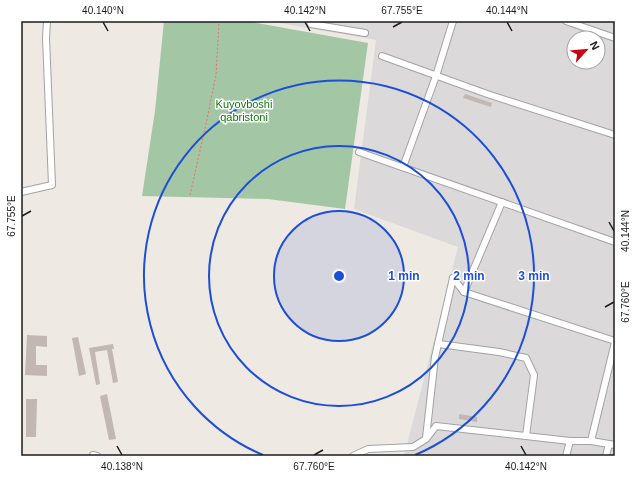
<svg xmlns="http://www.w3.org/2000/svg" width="636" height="477" viewBox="0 0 636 477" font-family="Helvetica,sans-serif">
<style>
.residential{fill:#dbd9d9;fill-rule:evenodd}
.cemetery{fill:#a3c7a5}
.building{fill:#c2b7b2}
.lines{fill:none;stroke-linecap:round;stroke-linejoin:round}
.minor-casing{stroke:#a3a3a3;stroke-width:8}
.path{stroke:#f96868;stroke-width:1;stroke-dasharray:2 2;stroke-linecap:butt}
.minor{stroke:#fff;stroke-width:6}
.ticks{fill:none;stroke:#1c1c1c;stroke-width:1.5}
.ring{fill:none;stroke:#1d4ed8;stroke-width:2}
.labels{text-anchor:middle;stroke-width:3;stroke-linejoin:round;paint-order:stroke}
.park-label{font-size:11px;fill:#0e790c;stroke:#fff}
.centre{fill:#1d4ed8;stroke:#fff;stroke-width:2}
.ring-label{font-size:12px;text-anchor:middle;font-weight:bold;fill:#1d4ed8;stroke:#fff;stroke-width:3;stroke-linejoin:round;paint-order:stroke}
.neatline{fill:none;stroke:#1c1c1c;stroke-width:1.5}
.ticks-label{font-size:10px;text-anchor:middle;fill:#1c1c1c}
</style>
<rect width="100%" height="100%" fill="#eee9e2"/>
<!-- residential -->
<path class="residential" d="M268 21H615V456H404L458 247 354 209 376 40ZM574 38H598V62H574Z"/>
<!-- cemetery -->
<polygon class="cemetery" points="164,21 246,21 368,43 345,209 268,199 142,196 155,111"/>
<!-- building -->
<g class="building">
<polygon points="465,94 492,103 491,107 463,98"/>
<polygon points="27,335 47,336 47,347 36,346 36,365 47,365 47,376 25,375"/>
<polygon points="78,337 86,374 79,376 72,338"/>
<polygon points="113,344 114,349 112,349 118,382 113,383 107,350 95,352 100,384 96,385 89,348"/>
<polygon points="107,394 116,439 109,440 100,396"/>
<polygon points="26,399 37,399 36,437 26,437"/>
<polygon points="459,414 477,417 477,422 459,419"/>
</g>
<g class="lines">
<!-- minor casing -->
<g class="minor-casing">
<g id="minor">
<polyline points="310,21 311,24 365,33"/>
<polyline points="566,21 615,38"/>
<polyline points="382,56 490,95 615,135"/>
<polyline points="359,152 615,242"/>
<polyline points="403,167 436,76 453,21"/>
<polyline points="21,192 52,185 46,38 47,21"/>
<polyline points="453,278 464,292 615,341"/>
<polyline points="464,292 502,202"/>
<polyline points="439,344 499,352 526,358 534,375 526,436"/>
<polyline points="426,438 435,357 453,278"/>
<polyline points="591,441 615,342"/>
<polyline points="93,455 97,456"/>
<polyline points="353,456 368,449 413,447 426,439 436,426 570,441 591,441 615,445"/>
<polyline points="566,456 570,441"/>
<polyline points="606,456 609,444"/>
</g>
</g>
<!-- path -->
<polyline class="path" points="190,195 206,124 216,75 219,21"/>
<!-- minor -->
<use href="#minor" class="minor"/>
</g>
<!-- ticks -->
<path class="ticks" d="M103 22 108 31M305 22 310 31M507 22 512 31M393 27 402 22M22 216 31 211M609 222 614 231M605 307 614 302M117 446 122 455M521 446 526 455M314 455 323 450"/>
<!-- distance rings -->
<circle cx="339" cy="276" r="65" fill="#1d4ed8" fill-opacity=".12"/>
<g class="ring">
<circle cx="339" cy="276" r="65"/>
<circle cx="339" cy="276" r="130"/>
<path d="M263 455A195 195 0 1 1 415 455"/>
</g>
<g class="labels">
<!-- park labels -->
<g class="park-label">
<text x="244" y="108">Kuyovboshi<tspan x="244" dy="13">qabristoni</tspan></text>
</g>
</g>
<circle cx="339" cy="276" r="6" class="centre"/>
<g class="ring-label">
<text x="404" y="280">1 min</text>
<text x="469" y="280">2 min</text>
<text x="534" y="280">3 min</text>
</g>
<!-- border -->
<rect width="636" height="477" fill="none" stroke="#ffffff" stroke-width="44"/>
<!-- north arrow -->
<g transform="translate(586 50) rotate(63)"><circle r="19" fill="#ffffff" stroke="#a4a4a4"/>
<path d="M0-3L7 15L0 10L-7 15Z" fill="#c80115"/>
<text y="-6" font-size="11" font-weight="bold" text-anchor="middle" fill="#1c1c1c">N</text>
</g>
<rect x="22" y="22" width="592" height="433" class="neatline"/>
<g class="ticks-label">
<text x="103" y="14">40.140°N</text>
<text x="305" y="14">40.142°N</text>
<text x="402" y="14">67.755°E</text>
<text x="507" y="14">40.144°N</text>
<text transform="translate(11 216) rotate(-90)" y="4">67.755°E</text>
<text transform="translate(625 231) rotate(-90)" y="4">40.144°N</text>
<text transform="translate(625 302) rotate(-90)" y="4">67.760°E</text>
<text x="122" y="470">40.138°N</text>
<text x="314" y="470">67.760°E</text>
<text x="526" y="470">40.142°N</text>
</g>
</svg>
